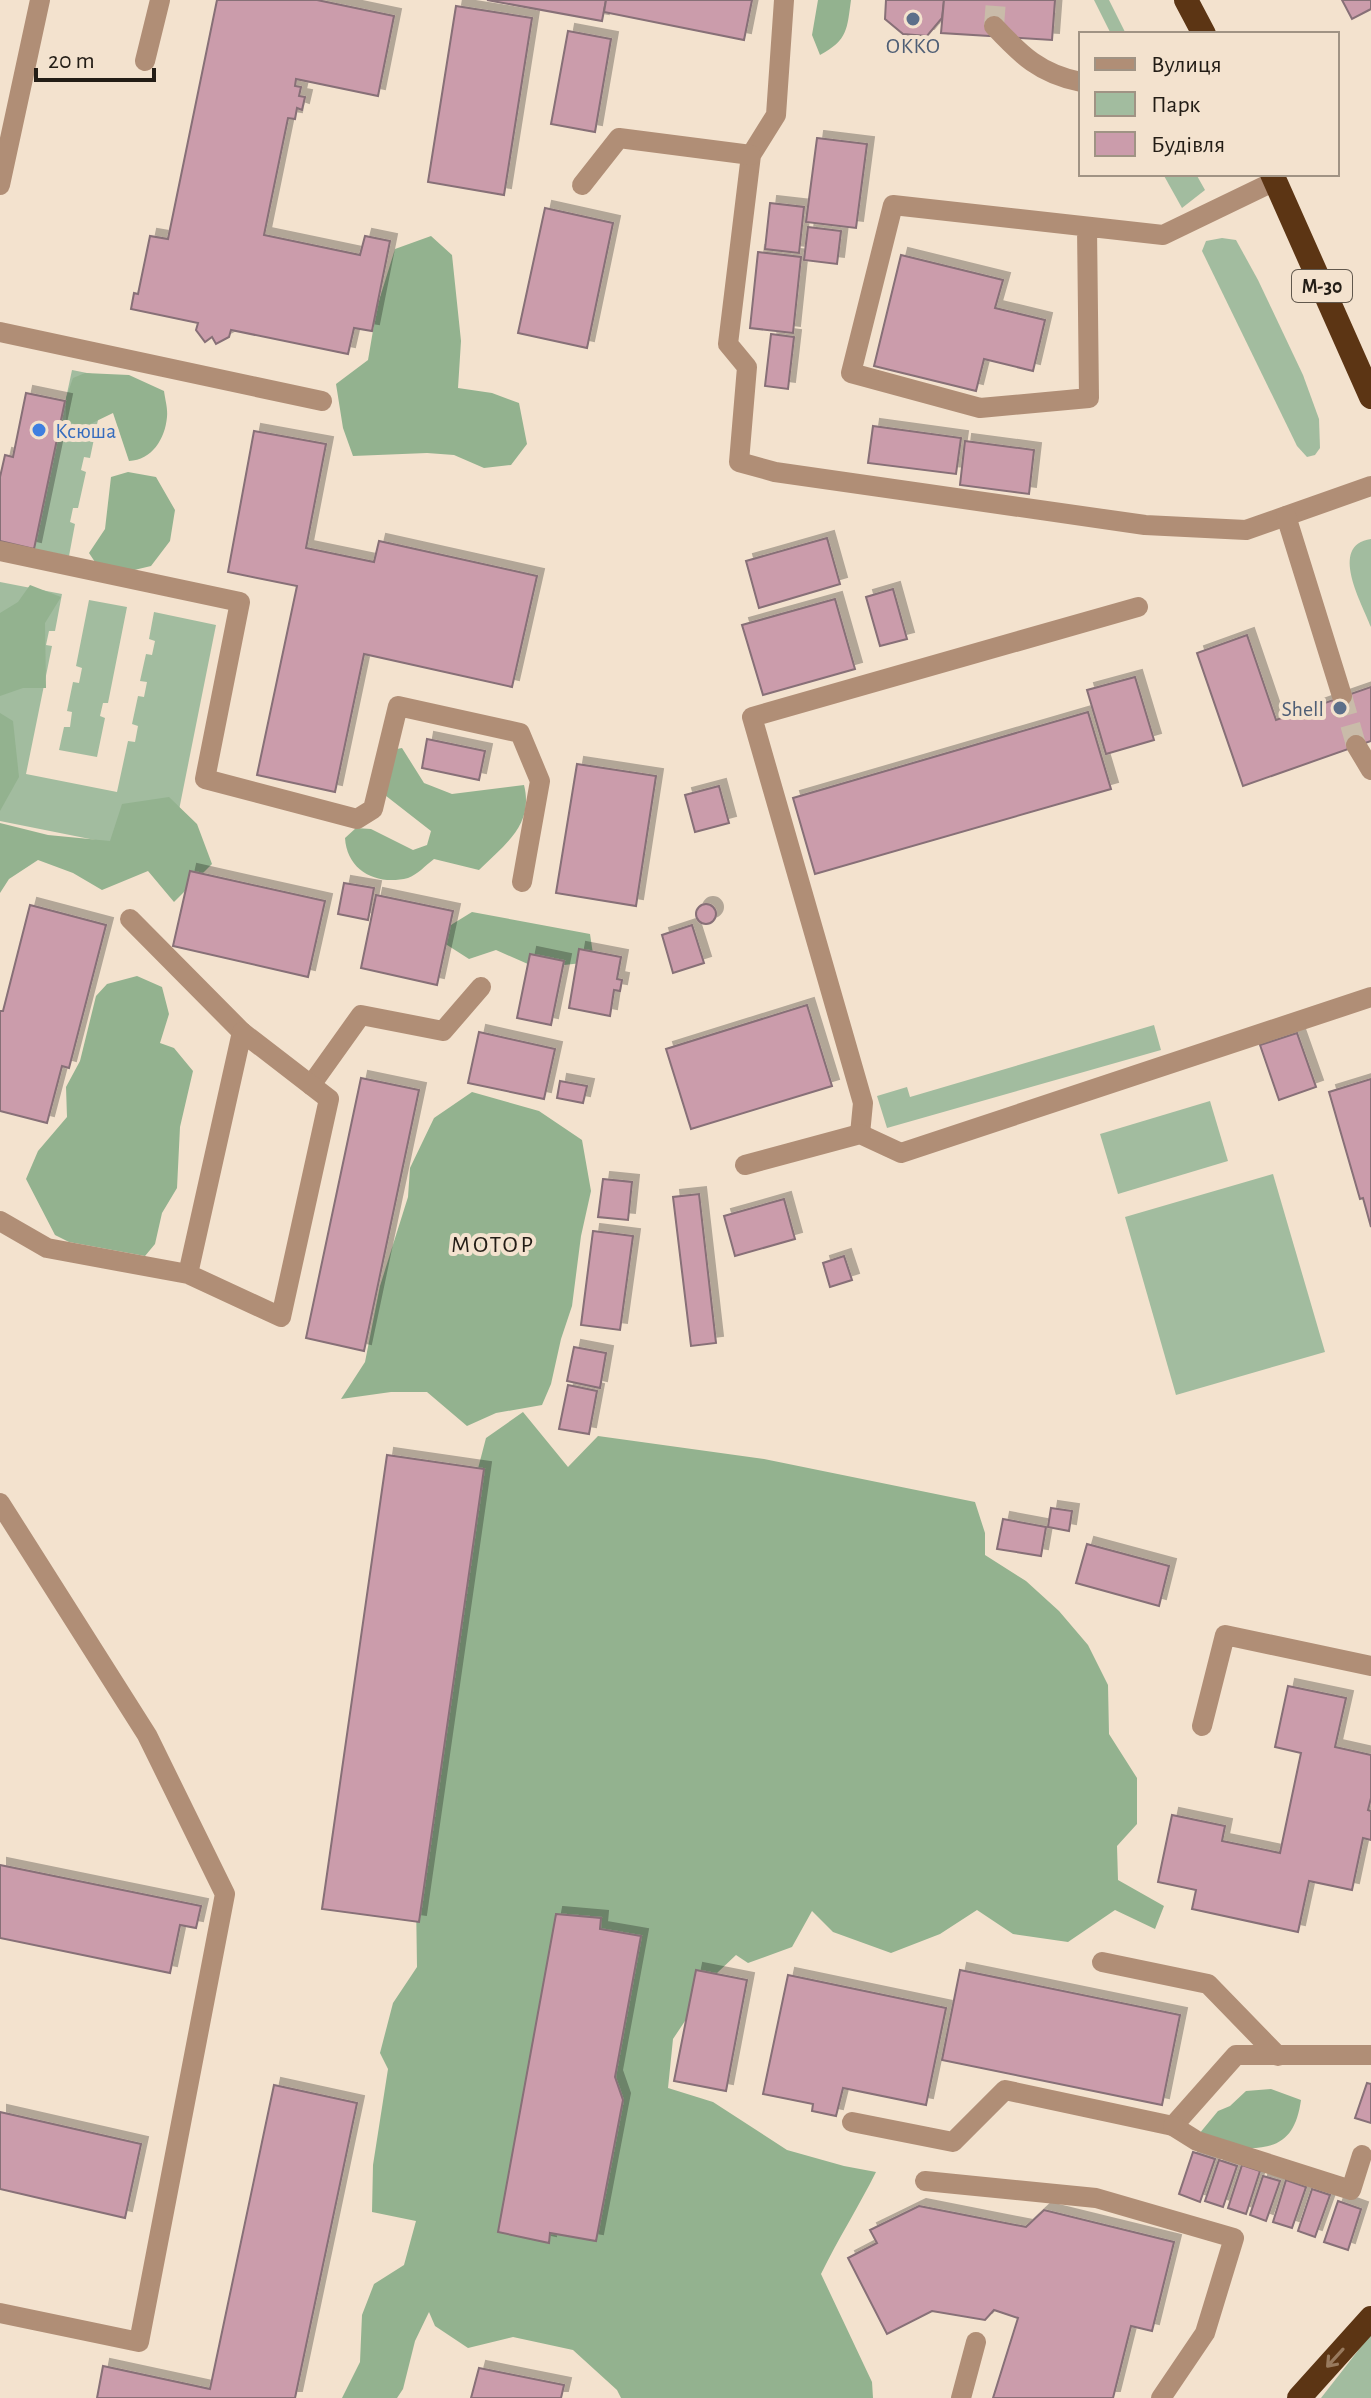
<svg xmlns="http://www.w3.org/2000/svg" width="1371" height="2398" viewBox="0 0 1371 2398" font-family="'Alegreya Sans',sans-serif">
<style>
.green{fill:#a2bc9f}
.forest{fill:#93b28f}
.building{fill:#cb9cab;stroke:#876f77;stroke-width:2;filter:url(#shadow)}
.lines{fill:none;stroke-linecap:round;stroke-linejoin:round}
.minor-tunnel{stroke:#c9bba9;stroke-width:20;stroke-dasharray:20 10;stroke-linecap:butt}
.minor{stroke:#b08e76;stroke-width:20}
.highway{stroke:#5c3514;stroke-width:24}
.oneway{stroke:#987a5e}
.service-dot{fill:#5c6f8a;stroke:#f3e2ce;stroke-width:3}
.shop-dot{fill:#3f7fe0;stroke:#f3e2ce;stroke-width:3}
.labels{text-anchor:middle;stroke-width:8;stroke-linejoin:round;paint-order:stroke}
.shield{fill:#f3e2ce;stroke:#61584d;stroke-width:2}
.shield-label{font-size:20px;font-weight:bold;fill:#231d16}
.service-label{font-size:22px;fill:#4e5e75;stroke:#f3e2ce}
.shop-label{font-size:22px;fill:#366cbe;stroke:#f3e2ce;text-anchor:start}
.neighbourhood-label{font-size:24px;letter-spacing:2px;fill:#231d16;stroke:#f3e2ce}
</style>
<defs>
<filter id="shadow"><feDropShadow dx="7" dy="-7" stdDeviation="0" flood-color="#0004"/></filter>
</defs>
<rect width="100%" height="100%" fill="#f3e2ce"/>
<!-- green -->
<g class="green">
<polygon points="1094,0 1109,0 1126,34 1111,34"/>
<polygon points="1163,174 1196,174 1205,190 1182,208"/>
<polygon points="1222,238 1236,240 1258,280 1303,375 1319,419 1320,448 1315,455 1307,457 1297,446 1202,251 1206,241"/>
<polygon points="72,370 107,377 90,458 84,457 81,470 86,472 78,508 73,508 70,522 75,524 69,556 34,549"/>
<path d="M1371 539V627C1362 603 1328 545 1371 539Z"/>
<polygon points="0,582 62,594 55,631 49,631 46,645 52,646 26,774 117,792 128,741 135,742 138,726 132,724 138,696 144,697 147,682 140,681 146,654 152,655 155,641 149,639 154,612 216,625 170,855 0,821"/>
<polygon points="89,600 127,607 108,703 103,703 100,716 105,718 97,757 59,750 64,727 70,727 72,712 67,711 73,682 79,683 82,668 76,666"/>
<polygon points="1154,1025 1161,1050 887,1128 877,1096 907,1087 910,1097"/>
<polygon points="1210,1101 1228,1161 1118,1194 1100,1134"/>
<polygon points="1273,1174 1325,1352 1176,1395 1125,1217"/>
<polygon points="1371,2334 1371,2398 1321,2398"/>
</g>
<!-- forest -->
<g class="forest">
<path d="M818 0H851C847 29 848 40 820 55L812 35Z"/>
<polygon points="431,236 452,255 461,341 458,388 492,393 519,403 527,444 511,465 484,468 454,455 427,453 353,456 343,428 336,384 368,360 377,307 395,249"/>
<path d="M85 373 129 375 164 391C165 399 168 409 167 417 165 439 152 460 129 461L113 413 82 428 66 420V398L73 378Z"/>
<polygon points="128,472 156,477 175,510 170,541 151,566 105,577 89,553 105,529 111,477"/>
<polygon points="30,585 61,597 45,623 46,688 23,688 0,696 0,613 18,602"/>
<polygon points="0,713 13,721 19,777 0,811"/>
<path d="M402 748 424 783 452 794 524 785C534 825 505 844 479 870L434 859C426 865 417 875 408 878 377 886 347 871 345 838L356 828 371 829 413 850 427 845 431 831 381 792 386 751Z"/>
<polygon points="169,797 197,824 212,864 174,902 148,871 102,890 73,873 38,860 9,879 0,893 0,823 48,835 110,841 122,804"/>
<polygon points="472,912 590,934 593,954 582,963 537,968 496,950 469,959 444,943 446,928"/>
<polygon points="137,976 162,987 169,1014 160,1043 174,1048 193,1071 180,1127 177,1188 162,1213 155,1244 145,1256 69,1242 55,1235 26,1179 38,1151 67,1117 66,1087 80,1061 96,996 107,984"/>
<polygon points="472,1092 539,1111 582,1140 591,1191 581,1236 572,1306 561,1339 551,1384 542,1405 496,1413 467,1426 427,1392 391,1392 341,1399 365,1362 380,1286 408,1197 410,1168 434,1118"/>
<path d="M523 1412 568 1467 598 1436 764 1459 975 1502 985 1533V1555L1026 1581 1059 1611 1088 1645 1108 1685 1109 1734 1137 1778V1824L1117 1846 1118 1880 1164 1906 1155 1929 1115 1910 1068 1942 1013 1934 977 1910 940 1934 891 1953 833 1932 812 1911 792 1947 748 1963 736 1955 717 1973 673 2039 668 2088 713 2102 787 2150 844 2166 876 2172C859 2206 838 2239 821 2274L872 2382 873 2398H621L617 2390 573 2350 513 2337 468 2348 435 2326 429 2312 415 2341 403 2389 397 2398H342L360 2362 362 2315 374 2284 404 2265 416 2221 372 2212 373 2165 388 2069 380 2053 393 2003 417 1967 416 1899 469 1503 486 1438Z"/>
<path d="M1271 2089 1301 2100C1296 2135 1282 2149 1246 2148 1222 2148 1218 2149 1199 2134L1218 2111 1230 2106 1246 2091Z"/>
</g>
<!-- building -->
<g class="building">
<polygon points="217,0 317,0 394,16 378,96 296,79 295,86 301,87 299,96 305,97 302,110 297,108 295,119 288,118 264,235 360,255 365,236 390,241 372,331 354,328 348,354 231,330 229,337 216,344 212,337 205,342 196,330 198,323 131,309 134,293 138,294 150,236 168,239"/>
<polygon points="487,0 606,0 602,21"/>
<polygon points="606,0 752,0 744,40 604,12"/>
<polygon points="886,0 944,0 942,18 927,36 903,34 885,19"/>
<polygon points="944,0 1055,0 1052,40 941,33"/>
<polygon points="1342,0 1371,0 1371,9 1352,19"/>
<polygon points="456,6 532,18 504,195 428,182"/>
<polygon points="568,31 611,39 595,132 551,124"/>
<polygon points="817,138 867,144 856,228 806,222"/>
<polygon points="770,203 804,207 799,253 765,249"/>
<polygon points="545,208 613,223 587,348 518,333"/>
<polygon points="808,227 841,231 837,264 804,260"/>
<polygon points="758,252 801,257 793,333 750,328"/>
<polygon points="901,255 1003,280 995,308 1045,320 1033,371 984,359 976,391 874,366"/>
<polygon points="771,334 794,337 788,389 765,386"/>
<polygon points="26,393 65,401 34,549 0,541 0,477 5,455 13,457"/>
<polygon points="873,426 961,438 956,474 868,463"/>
<polygon points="254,431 326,444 306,548 374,562 379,541 537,576 512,687 364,654 335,792 257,775 297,586 228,572"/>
<polygon points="965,441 1034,450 1029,494 960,485"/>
<polygon points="827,538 840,584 759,608 746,561"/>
<polygon points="893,589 907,639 880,646 866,597"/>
<polygon points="835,599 855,669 763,695 742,625"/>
<polygon points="1247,635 1276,720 1371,687 1371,741 1243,786 1197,653"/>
<polygon points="1135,677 1154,740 1106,754 1087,690"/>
<polygon points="1088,712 1111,789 815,874 793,798"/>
<polygon points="427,739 485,751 479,780 422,768"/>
<polygon points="577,764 656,776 636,906 556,893"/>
<polygon points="719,786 729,823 695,832 685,795"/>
<polygon points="190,871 325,901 308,977 173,946"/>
<polygon points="344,883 374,888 368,920 338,914"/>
<polygon points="376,895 453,911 437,985 361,968"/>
<circle cx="706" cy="914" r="10"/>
<polygon points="30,905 106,925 69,1068 62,1066 47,1123 0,1111 0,1011 3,1011"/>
<polygon points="692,925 704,963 673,973 662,935"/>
<polygon points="579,949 621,957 617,979 622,980 620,991 614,990 610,1016 569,1008"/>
<polygon points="530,954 564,961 551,1025 517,1018"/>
<polygon points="807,1005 832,1086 691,1129 666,1049"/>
<polygon points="479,1032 555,1049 544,1099 468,1083"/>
<polygon points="1297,1033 1316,1087 1279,1100 1260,1045"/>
<polygon points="361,1078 419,1090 364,1351 306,1338"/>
<polygon points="1371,1079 1371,1227 1363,1198 1360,1199 1329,1092"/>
<polygon points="560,1081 587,1086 583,1103 557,1098"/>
<polygon points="603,1179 632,1182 628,1220 598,1217"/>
<polygon points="699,1194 716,1343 691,1346 673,1197"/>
<polygon points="784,1199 795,1239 735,1256 724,1216"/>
<polygon points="593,1231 633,1236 620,1330 581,1325"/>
<polygon points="844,1256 852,1280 830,1287 823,1263"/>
<polygon points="574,1347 606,1353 600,1388 567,1381"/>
<polygon points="568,1385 597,1391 589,1434 559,1429"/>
<polygon points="387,1455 484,1469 419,1922 322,1909"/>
<polygon points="1051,1508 1072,1511 1069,1531 1048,1527"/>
<polygon points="1003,1519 1046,1527 1041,1556 997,1549"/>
<polygon points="1087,1544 1169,1566 1159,1606 1076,1583"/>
<polygon points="1288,1686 1346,1698 1335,1747 1371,1755 1371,1798 1368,1810 1371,1811 1371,1840 1363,1838 1352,1890 1309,1881 1298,1932 1192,1909 1196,1890 1158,1882 1172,1815 1225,1826 1222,1841 1280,1853 1301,1753 1275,1747"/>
<polygon points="0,1865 201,1906 196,1928 180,1925 170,1973 0,1938"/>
<polygon points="556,1914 601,1918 600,1929 641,1936 615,2077 623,2100 596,2241 550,2233 549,2243 498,2232"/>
<polygon points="696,1970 747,1980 726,2091 674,2081"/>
<polygon points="960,1970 1180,2015 1162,2105 942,2060"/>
<polygon points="788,1975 946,2008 926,2105 843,2088 836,2116 812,2111 813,2104 763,2094"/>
<polygon points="1367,2083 1371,2084 1371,2123 1355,2118"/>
<polygon points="274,2085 357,2103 295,2398 97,2398 103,2366 210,2389"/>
<polygon points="0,2112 141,2144 125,2218 0,2189"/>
<polygon points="1193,2152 1215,2159 1200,2202 1179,2194"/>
<polygon points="1219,2160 1237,2166 1223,2207 1205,2201"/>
<polygon points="1242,2165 1260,2171 1246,2214 1228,2208"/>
<polygon points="1263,2176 1280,2181 1266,2221 1250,2215"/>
<polygon points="1286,2180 1306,2187 1292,2228 1273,2222"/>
<polygon points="1312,2189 1330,2195 1315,2237 1298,2231"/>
<polygon points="1338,2201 1361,2209 1348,2250 1324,2242"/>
<polygon points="919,2206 1026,2227 1044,2210 1174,2242 1152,2331 1131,2326 1113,2398 993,2398 1018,2318 994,2310 985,2320 932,2311 887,2334 848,2258 877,2243 870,2230"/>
<polygon points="479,2368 564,2385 561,2398 471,2398"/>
</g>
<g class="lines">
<!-- minor-tunnel -->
<g class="minor-tunnel">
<polyline points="994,26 996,0"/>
<polyline points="1342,696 1356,745"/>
</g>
<!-- minor -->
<g class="minor">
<polyline points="784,0 776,115 751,155 728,344 747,367 739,462 775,472 1145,525 1246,530 1371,486"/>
<path d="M994 26C1021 55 1040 74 1081 82"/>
<polyline points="145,61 160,0"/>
<polyline points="0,185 40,0"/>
<polyline points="582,185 619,138 751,155"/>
<polyline points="1087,227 1089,398 980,408 851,373 893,205 1163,235 1275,181"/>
<polyline points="0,332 322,401"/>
<polyline points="1286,516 1342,696"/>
<polyline points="0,551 240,602 205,779 357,819 373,809 398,706 520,733 540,781 522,882"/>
<polyline points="1356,745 1371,770"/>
<polyline points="130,919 242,1032"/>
<polyline points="311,1085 361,1015 443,1031 481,987"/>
<polyline points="860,1134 863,1103 752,717 1138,607"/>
<polyline points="745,1165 860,1134 901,1153 1371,997"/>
<polyline points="0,1221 47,1248 188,1274 281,1317 329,1099 242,1032 188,1274"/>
<polyline points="0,1503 147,1735 225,1894 139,2342 0,2313"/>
<polyline points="1202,1726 1225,1635 1371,1666"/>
<polyline points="1102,1962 1208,1984 1278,2056"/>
<polyline points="852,2122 953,2142 1005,2090 1173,2126 1236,2055 1371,2055"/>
<polyline points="1173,2126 1197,2141 1351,2190 1362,2155"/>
<polyline points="925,2181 1096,2198 1234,2238 1205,2333 1161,2398"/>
<polyline points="961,2398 976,2342"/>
</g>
<!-- highway -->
<g class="highway">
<polyline points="1186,0 1204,34"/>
<polyline points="1272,174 1371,397"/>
<polyline points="1299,2398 1371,2318"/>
</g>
</g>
<!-- one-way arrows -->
<defs><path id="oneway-shaft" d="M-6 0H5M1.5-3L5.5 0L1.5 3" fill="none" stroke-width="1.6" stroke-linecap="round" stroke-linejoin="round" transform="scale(2)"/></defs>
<use class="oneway" href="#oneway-shaft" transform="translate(1335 2358) rotate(132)"/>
<!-- markers -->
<g class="service-dot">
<circle cx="913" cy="19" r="8"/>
<circle cx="1340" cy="708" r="8"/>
</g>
<circle class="shop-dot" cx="39" cy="430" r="8"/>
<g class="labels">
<!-- shield labels -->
<rect class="shield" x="1292" y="270" width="60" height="32" rx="6"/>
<g class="shield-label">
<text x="1322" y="293">М-30</text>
</g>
<!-- service labels -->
<g class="service-label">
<text x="913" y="53">ОККО</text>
<text x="1324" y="716" text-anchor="end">Shell</text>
</g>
<!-- shop labels -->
<g class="shop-label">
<text x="55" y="438">Ксюша</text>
</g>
<!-- neighbourhood labels -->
<g class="neighbourhood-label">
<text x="493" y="1252">МОТОР</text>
</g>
</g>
<!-- legend -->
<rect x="1079" y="32" width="260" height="144" fill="#f3e2ce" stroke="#a09384" stroke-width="2"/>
<rect x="1095" y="58" width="40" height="12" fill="#b08e76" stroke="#a09384" stroke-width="2"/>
<text x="1151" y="72" font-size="24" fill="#231d16">Вулиця</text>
<rect x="1095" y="92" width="40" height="24" fill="#a2bc9f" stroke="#a09384" stroke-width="2"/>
<text x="1151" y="112" font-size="24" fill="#231d16">Парк</text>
<rect x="1095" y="132" width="40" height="24" fill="#cb9cab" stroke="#a09384" stroke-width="2"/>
<text x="1151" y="152" font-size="24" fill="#231d16">Будівля</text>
<!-- scale -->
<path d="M36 68v12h118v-12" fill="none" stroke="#231d16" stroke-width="4"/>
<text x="48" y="68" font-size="24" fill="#231d16" stroke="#f3e2ce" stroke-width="6" paint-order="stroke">20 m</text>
</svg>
